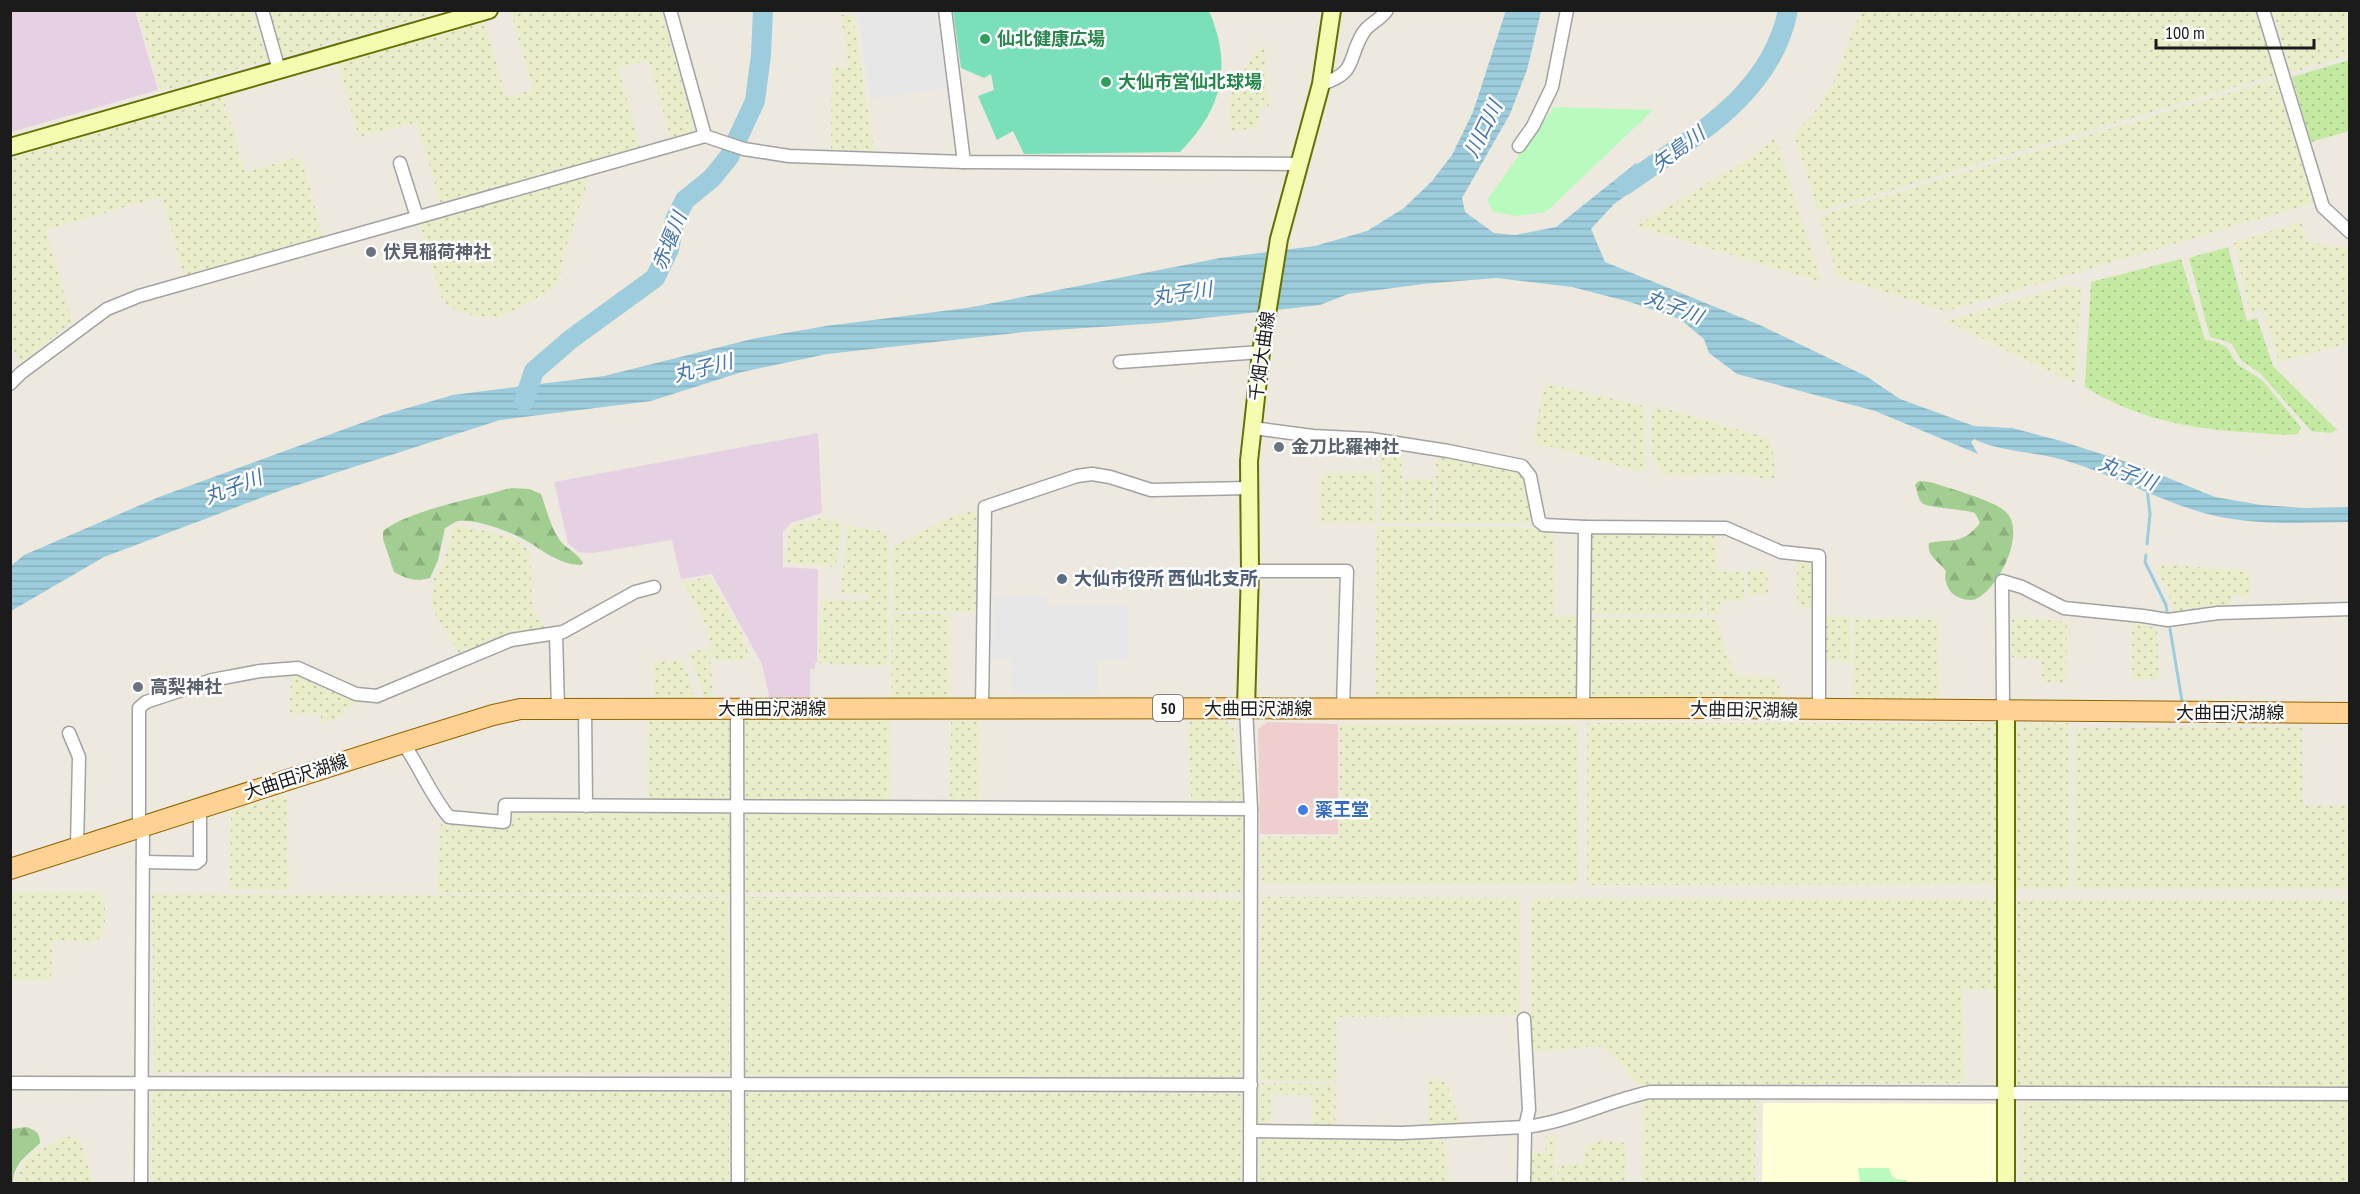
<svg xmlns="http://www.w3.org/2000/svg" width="2360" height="1194" viewBox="0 0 2360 1194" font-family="'PT Sans Narrow','Noto Sans JP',sans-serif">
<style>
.commercial{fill:#efcfcd}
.industrial{fill:#e6d1e2}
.education{fill:#feffd6}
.farmland{fill:url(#farmland-dots)}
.grass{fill:url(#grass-dots)}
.forest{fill:url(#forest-firs)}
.park{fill:#b9fabf}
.pitch{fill:#79e0ba}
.parking{fill:#e7e7e7}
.water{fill:url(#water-rules)}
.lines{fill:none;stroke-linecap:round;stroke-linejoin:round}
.stream{stroke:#9dcddd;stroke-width:3}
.river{stroke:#9dcddd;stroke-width:20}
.street-casing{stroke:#a2a2a2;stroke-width:15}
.secondary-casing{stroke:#637202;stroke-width:20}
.primary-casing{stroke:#916400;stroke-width:22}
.street{stroke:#fff;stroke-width:12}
.secondary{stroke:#f5fbaf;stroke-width:16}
.primary{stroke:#fed293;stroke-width:20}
.leisure-dot{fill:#2e9e5b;stroke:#fff;stroke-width:2}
.worship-dot{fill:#6b7280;stroke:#fff;stroke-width:2}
.service-dot{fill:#5c6f8a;stroke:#fff;stroke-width:2}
.shop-dot{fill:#3f7fe0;stroke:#fff;stroke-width:2}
.labels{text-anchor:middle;stroke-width:5;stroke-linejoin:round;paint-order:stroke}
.shield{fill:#fff;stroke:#5f5f5f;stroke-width:1.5}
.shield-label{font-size:16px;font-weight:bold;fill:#1b1b1b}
.leisure-label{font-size:18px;font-weight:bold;fill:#27864d;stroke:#fff;text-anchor:start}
.worship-label{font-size:18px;font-weight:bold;fill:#5b616d;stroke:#fff;text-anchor:start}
.street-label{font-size:18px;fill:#1b1b1b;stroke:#fff}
.service-label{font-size:18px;font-weight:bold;fill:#4e5e75;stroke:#fff;text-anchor:start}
.shop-label{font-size:18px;font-weight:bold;fill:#366cbe;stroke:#fff;text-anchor:start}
.water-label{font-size:20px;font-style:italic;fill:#4576ac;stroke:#fff}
</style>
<defs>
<pattern id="farmland-dots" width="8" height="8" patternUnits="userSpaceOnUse" patternTransform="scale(1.5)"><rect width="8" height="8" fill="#eaedc9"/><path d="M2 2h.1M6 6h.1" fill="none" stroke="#c8cbac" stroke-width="1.8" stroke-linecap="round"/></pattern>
<pattern id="grass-dots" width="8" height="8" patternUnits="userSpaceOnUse" patternTransform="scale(1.5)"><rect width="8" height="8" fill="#c4eaa2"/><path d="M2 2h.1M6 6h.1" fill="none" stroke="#a8c88b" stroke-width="1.8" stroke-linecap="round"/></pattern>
<pattern id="forest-firs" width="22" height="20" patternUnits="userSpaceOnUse" patternTransform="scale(1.5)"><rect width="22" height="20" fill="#a2ce92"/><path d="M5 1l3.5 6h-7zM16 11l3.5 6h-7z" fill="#8bb07d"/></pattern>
<pattern id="water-rules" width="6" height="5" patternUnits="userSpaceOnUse" patternTransform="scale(1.5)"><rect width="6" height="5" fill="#9dcddd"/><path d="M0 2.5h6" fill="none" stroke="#87afbd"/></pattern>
</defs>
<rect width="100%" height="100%" fill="#ede9df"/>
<!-- commercial -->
<polygon class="commercial" points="1267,722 1338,724 1338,834 1260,834 1258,729"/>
<!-- industrial -->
<g class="industrial">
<polygon points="11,10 135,11 158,90 11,132"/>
<polygon points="818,433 822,513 791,523 783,532 783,567 818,569 817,662 815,663 815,669 810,669 810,701 770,700 762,664 712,574 681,579 672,540 593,553 578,552 568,543 554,482"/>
</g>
<!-- education -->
<polygon class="education" points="1763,1103 2001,1104 2001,1183 1762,1184"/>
<!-- farmland -->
<g class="farmland">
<polygon points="269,10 445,10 445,11 282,57"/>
<polygon points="520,10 661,11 694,124 691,132 671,138 648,60 618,68 641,148 441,205 417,122 359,137 337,62 484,20 506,97 533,90 511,13"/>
<polygon points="138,11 253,11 267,60 161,91"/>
<polygon points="1861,11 2256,11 2275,75 1818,212 1794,134 1820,106 1835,78"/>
<polygon points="2273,11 2349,11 2349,55 2291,73"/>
<polygon points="841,15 853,15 874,151 831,150 832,67 848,67"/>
<polygon points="1264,46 1269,106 1261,107 1257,128 1231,131 1229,99 1251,58"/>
<polygon points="2276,79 2313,203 1946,311 1838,277 1819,216"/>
<polygon points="223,96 245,172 301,157 323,237 184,276 162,196 46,230 72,322 21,363 10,344 11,158"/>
<polygon points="1775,137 1822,282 1636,226 1752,157"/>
<polygon points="590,175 564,253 558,285 528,303 497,318 479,317 454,309 442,300 420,224"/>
<polygon points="2301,222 2308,242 2349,248 2349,343 2279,362 2263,309 2250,314 2234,243"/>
<polygon points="2069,285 2081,289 2075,384 1947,321"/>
<polygon points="1548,384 1645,406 1646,468 1642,471 1630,469 1553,447 1541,447 1536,444 1534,438 1542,394"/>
<polygon points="1660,407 1764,437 1770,441 1773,450 1775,476 1772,479 1764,479 1734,473 1674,476 1663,474 1652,458 1651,414 1652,410"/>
<polygon points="1380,445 1401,449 1403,523 1379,523"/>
<polygon points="1436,453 1513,468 1525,475 1535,523 1435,523"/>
<rect x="1321" y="473" width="55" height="50"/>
<rect x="1405" y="479" width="28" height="44"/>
<polygon points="978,511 978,612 893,611 892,547 949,518 967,512"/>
<polygon points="822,518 842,522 836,567 784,562 790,528 793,524"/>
<polygon points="455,526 463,526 511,537 525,547 530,555 532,606 545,629 506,636 459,653 433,611 432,598 434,579 448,551 451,529"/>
<polygon points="847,526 881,531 886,534 889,542 889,666 819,663 821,600 868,600 868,594 841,593"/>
<polygon points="1377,527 1521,527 1554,531 1554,616 1580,616 1579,703 1376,703"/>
<polygon points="1704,531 1704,614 1589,614 1589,532"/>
<polygon points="1705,532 1716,532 1717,572 1744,572 1744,600 1720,601 1720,614 1707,615"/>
<polygon points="1797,560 1809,560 1814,567 1816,606 1797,608"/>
<polygon points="2154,564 2249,571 2250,597 2232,595 2231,609 2175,615 2170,598"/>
<polygon points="1767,569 1768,593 1747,596 1747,570"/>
<polygon points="709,577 742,633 750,660 714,660 707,626 683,582"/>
<polygon points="892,614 949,614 949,700 891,700"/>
<polygon points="1854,616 1864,619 1937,618 1940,706 1852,705"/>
<polygon points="1824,617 1850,617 1850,662 1824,661"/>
<polygon points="2012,617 2067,622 2066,682 2043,682 2041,659 2011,657"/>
<polygon points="1588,618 1711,618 1716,620 1728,659 1735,672 1742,676 1776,678 1785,704 1588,703"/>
<polygon points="2132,623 2157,628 2159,679 2132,680"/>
<polygon points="708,648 710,649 713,700 706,699 704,696 689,653"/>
<polygon points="682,659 691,683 693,698 655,698 653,662"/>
<polygon points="291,674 300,675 352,697 355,705 343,709 346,715 321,723 321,713 290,714"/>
<rect x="745" y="718" width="145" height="83"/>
<polygon points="649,719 731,720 730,801 648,801"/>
<polygon points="1225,720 1233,728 1244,801 1191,800 1189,721"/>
<polygon points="951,721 980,721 980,801 950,801"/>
<polygon points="1587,723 1999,723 1999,884 1587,885"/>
<polygon points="2069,723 2069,888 2014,889 2015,724"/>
<polygon points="1340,724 1578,724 1578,884 1262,884 1261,837 1340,837"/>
<polygon points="2302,727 2303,806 2349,806 2349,889 2074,889 2076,728"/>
<polygon points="287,794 289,890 230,889 231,811"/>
<polygon points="511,814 729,814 730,895 437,893 441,824 510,826"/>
<polygon points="746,814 1242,814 1242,892 746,893"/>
<polygon points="11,892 101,892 105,903 105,921 102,934 96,942 52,941 51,980 11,980"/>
<polygon points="152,894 728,897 729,1073 154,1072"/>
<polygon points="746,897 1241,899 1240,1077 745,1075"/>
<polygon points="1262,897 1520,898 1520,1015 1336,1017 1336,1082 1259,1080"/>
<polygon points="1531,898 1998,900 1998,990 1963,990 1964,1083 1639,1085 1616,1059 1605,1048 1597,1046 1530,1052"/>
<polygon points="2018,900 2349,900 2349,1091 2017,1090"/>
<polygon points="1428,1079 1443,1080 1447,1085 1461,1125 1428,1128"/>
<polygon points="1259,1083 1336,1084 1335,1126 1313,1126 1313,1095 1272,1094 1272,1122 1258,1122"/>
<polygon points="153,1090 729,1092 729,1183 152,1183"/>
<polygon points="746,1092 1241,1094 1241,1183 745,1183"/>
<polygon points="1643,1098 1756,1098 1755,1183 1642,1184"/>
<polygon points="2349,1099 2349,1183 2020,1184 2020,1102"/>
<polygon points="1546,1135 1556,1135 1554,1183 1528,1184 1529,1152 1545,1153"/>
<polygon points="66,1137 76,1137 81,1142 93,1183 17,1183 18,1175 29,1155"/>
<polygon points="1260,1139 1442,1140 1446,1151 1449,1183 1260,1183"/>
<polygon points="1601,1140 1626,1143 1625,1183 1557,1183 1558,1164 1584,1164 1585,1146"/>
</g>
<!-- grass -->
<g class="grass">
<polygon points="2349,60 2349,131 2311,142 2292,77"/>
<polygon points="2228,247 2247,321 2257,318 2273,366 2337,430 2330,433 2311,431 2260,373 2242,361 2231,343 2210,337 2189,258"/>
<path d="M2181 259 2205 340 2217 342 2227 347 2237 364 2262 380 2301 427 2298 434C2280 436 2262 433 2243 432 2186 428 2135 418 2085 387L2091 282Z"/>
</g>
<!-- forest -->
<g class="forest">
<path d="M1919 481 1930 482C1948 488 1994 500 2006 512 2027 533 1998 589 1976 599 1968 602 1957 598 1951 592 1946 586 1944 578 1946 571 1939 562 1926 555 1929 543 1953 538 1961 546 1980 523L1975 513C1964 509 1927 508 1922 503 1918 499 1917 490 1915 485Z"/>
<path d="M511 488 529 489 541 494C547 510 551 530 562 543 569 550 578 554 583 563L580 565C555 564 539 546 517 536 502 529 475 519 458 521 454 522 449 526 445 528L438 560 430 578C415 582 407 579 394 572L383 539V531C409 510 477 498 511 488Z"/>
<path d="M26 1127C35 1130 40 1132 40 1143 28 1155 13 1163 13 1183H11V1129Z"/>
</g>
<!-- park -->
<g class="park">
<polygon points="1554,107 1653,110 1546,212 1517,216 1493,212 1487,200"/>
<path d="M1858 1168H1889C1892 1179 1896 1180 1907 1180V1183L1860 1182Z"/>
</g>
<!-- pitch -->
<path class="pitch" d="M953 11H1209C1233 67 1222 109 1180 152L1024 154 1013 131 997 140 978 96 994 90 991 74 984 78 961 68Z"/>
<!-- parking -->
<g class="parking">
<polygon points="857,11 935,11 947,88 871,99"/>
<polygon points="994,595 1047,595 1047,606 1128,606 1127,660 1098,660 1098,695 1011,694 1012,659 993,658"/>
</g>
<!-- water -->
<path class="water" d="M1506 10 1541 11 1527 70 1510 114 1462 198 1465 212 1494 233 1515 235 1556 227 1636 163 1652 177 1614 204 1591 229 1605 262 1762 326 1866 376 1900 399 1974 426 2012 428 2061 441 2139 466 2215 497 2261 505 2305 508 2350 507 2349 522C2299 523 2248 526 2200 512 2154 498 2113 475 2067 461 2039 452 1999 452 1974 439L1971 442 1978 454 1875 411 1737 374 1709 353 1704 339 1680 319 1630 302 1572 287 1496 278 1423 284 1348 294 1320 305 1160 323 1024 332 827 354 742 372 651 401 500 420 282 490 104 557 11 611V566L24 555 159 497 383 415 453 395 604 376 756 338 826 326 967 308 1220 258 1315 246 1367 231 1404 208 1432 181 1452 155 1473 112Z"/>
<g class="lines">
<!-- stream -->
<g class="stream">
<polyline points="2147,544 2150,514 2147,489"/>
<polyline points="2146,555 2145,562 2166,605 2167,612"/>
<polyline points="2170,629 2182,701"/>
</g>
<!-- river -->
<g class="river">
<path d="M1625 185C1690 138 1771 97 1788 10"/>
<polyline points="524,401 534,371 571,339 655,278 669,249 675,220 685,200 712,178 729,157 755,101 761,55 763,10"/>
</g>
<!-- street casing -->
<g class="street-casing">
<g id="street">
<polyline points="262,10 279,70"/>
<polyline points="670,10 705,136"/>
<polyline points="945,10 964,162"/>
<polyline points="2263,10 2323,207 2350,232"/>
<path d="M1321 84C1358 73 1347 59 1363 33 1369 23 1381 20 1387 10"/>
<polyline points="1519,146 1533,126 1552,87 1567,10"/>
<polyline points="400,163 417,217"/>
<polyline points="1120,362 1261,352"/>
<polyline points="10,384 21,373 107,309 139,296 705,136 744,149 789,156 964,162 1301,164"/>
<polyline points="1253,428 1313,436 1371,439 1448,451 1522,466 1530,476 1539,521 1544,525 1585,527"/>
<polyline points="1250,571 1347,571 1343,709"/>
<polyline points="556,634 558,709"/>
<polyline points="982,708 985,507 1077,476 1092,474 1110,477 1151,490 1250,488"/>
<polyline points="1246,708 1251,809 1250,1184"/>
<polyline points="585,709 586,806"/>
<polyline points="737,709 738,1184"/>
<polyline points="1583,710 1585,527 1726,528 1781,552 1819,556 1819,711"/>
<polyline points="2006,712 2003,702 2002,581 2022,587 2064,608 2143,616 2168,620 2218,613 2350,609"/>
<polyline points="69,733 79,757 77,847"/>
<path d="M403 743C420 767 430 794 449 817L504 822 505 805 1251 809"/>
<polyline points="139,827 139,708 146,702 212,680 260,671 298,668 356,694 377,696 511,640 563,632 635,592 654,587"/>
<polyline points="143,862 196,863 200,860 200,807"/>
<polyline points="1524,1019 1529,1110 1525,1127 1524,1184"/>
<polyline points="10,1083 1251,1085"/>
<path d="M1250 1131 1402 1133 1525 1127C1569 1122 1607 1101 1650 1092L2350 1094"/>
<polyline points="141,1184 143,825"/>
</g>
</g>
<!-- secondary casing -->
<g class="secondary-casing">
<g id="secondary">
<polyline points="10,147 489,10"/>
<polyline points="1246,708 1250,571 1249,461 1261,352 1279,239 1321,84 1332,10"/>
<polyline points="2006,1184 2006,712"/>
</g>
</g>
<!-- primary casing -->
<g class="primary-casing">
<polyline id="primary" points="10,869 403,743 493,715 520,709 1722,708 2350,713"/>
</g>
<!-- street -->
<use href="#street" class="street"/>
<!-- secondary -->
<use href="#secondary" class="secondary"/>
<!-- primary -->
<use href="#primary" class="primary"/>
</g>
<!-- markers -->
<g class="leisure-dot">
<circle cx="985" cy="39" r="6"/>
<circle cx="1106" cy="82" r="6"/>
</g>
<g class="worship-dot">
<circle cx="371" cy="252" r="6"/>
<circle cx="1279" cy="447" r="6"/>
<circle cx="138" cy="687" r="6"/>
</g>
<circle class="service-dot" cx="1062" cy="579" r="6"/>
<circle class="shop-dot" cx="1303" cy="810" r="6"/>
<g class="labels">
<!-- shield labels -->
<rect class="shield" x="1153" y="695" width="30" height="26" rx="4.5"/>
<g class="shield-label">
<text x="1168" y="714">50</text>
</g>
<!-- leisure labels -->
<g class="leisure-label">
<text x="997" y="45">仙北健康広場</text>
<text x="1118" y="88">大仙市営仙北球場</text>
</g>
<!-- worship labels -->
<g class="worship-label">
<text x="383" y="258">伏見稲荷神社</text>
<text x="1291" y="453">金刀比羅神社</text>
<text x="150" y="693">高梨神社</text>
</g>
<!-- street labels -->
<g class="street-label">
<text transform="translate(1262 356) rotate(-82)" y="6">千畑大曲線</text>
<text x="772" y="715">大曲田沢湖線</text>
<text x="1258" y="715">大曲田沢湖線</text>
<text transform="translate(1744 710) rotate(1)" y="6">大曲田沢湖線</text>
<text x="2230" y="719">大曲田沢湖線</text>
<text transform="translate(296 777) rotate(-18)" y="6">大曲田沢湖線</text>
</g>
<!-- service labels -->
<g class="service-label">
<text x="1074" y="585">大仙市役所 西仙北支所</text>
</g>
<!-- shop labels -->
<g class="shop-label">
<text x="1315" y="816">薬王堂</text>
</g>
<!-- water labels -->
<g class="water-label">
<text transform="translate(1483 129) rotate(-64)" y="7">川口川</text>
<text transform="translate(1678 149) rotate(-37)" y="7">矢島川</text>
<text transform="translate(669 241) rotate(-68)" y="7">赤堰川</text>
<text transform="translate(1182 293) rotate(-8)" y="7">丸子川</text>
<text transform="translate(1674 307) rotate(21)" y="7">丸子川</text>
<text transform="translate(703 368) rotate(-14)" y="7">丸子川</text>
<text transform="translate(2128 473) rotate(21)" y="7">丸子川</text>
<text transform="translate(233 487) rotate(-21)" y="7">丸子川</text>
</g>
</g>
<!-- border -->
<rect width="2360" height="1194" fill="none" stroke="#1b1b1b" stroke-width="24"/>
<!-- scale -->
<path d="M2156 39v9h158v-9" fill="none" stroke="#1b1b1b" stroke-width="3"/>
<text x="2165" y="39" font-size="18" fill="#1b1b1b" stroke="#ffffff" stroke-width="4.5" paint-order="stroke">100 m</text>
</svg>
